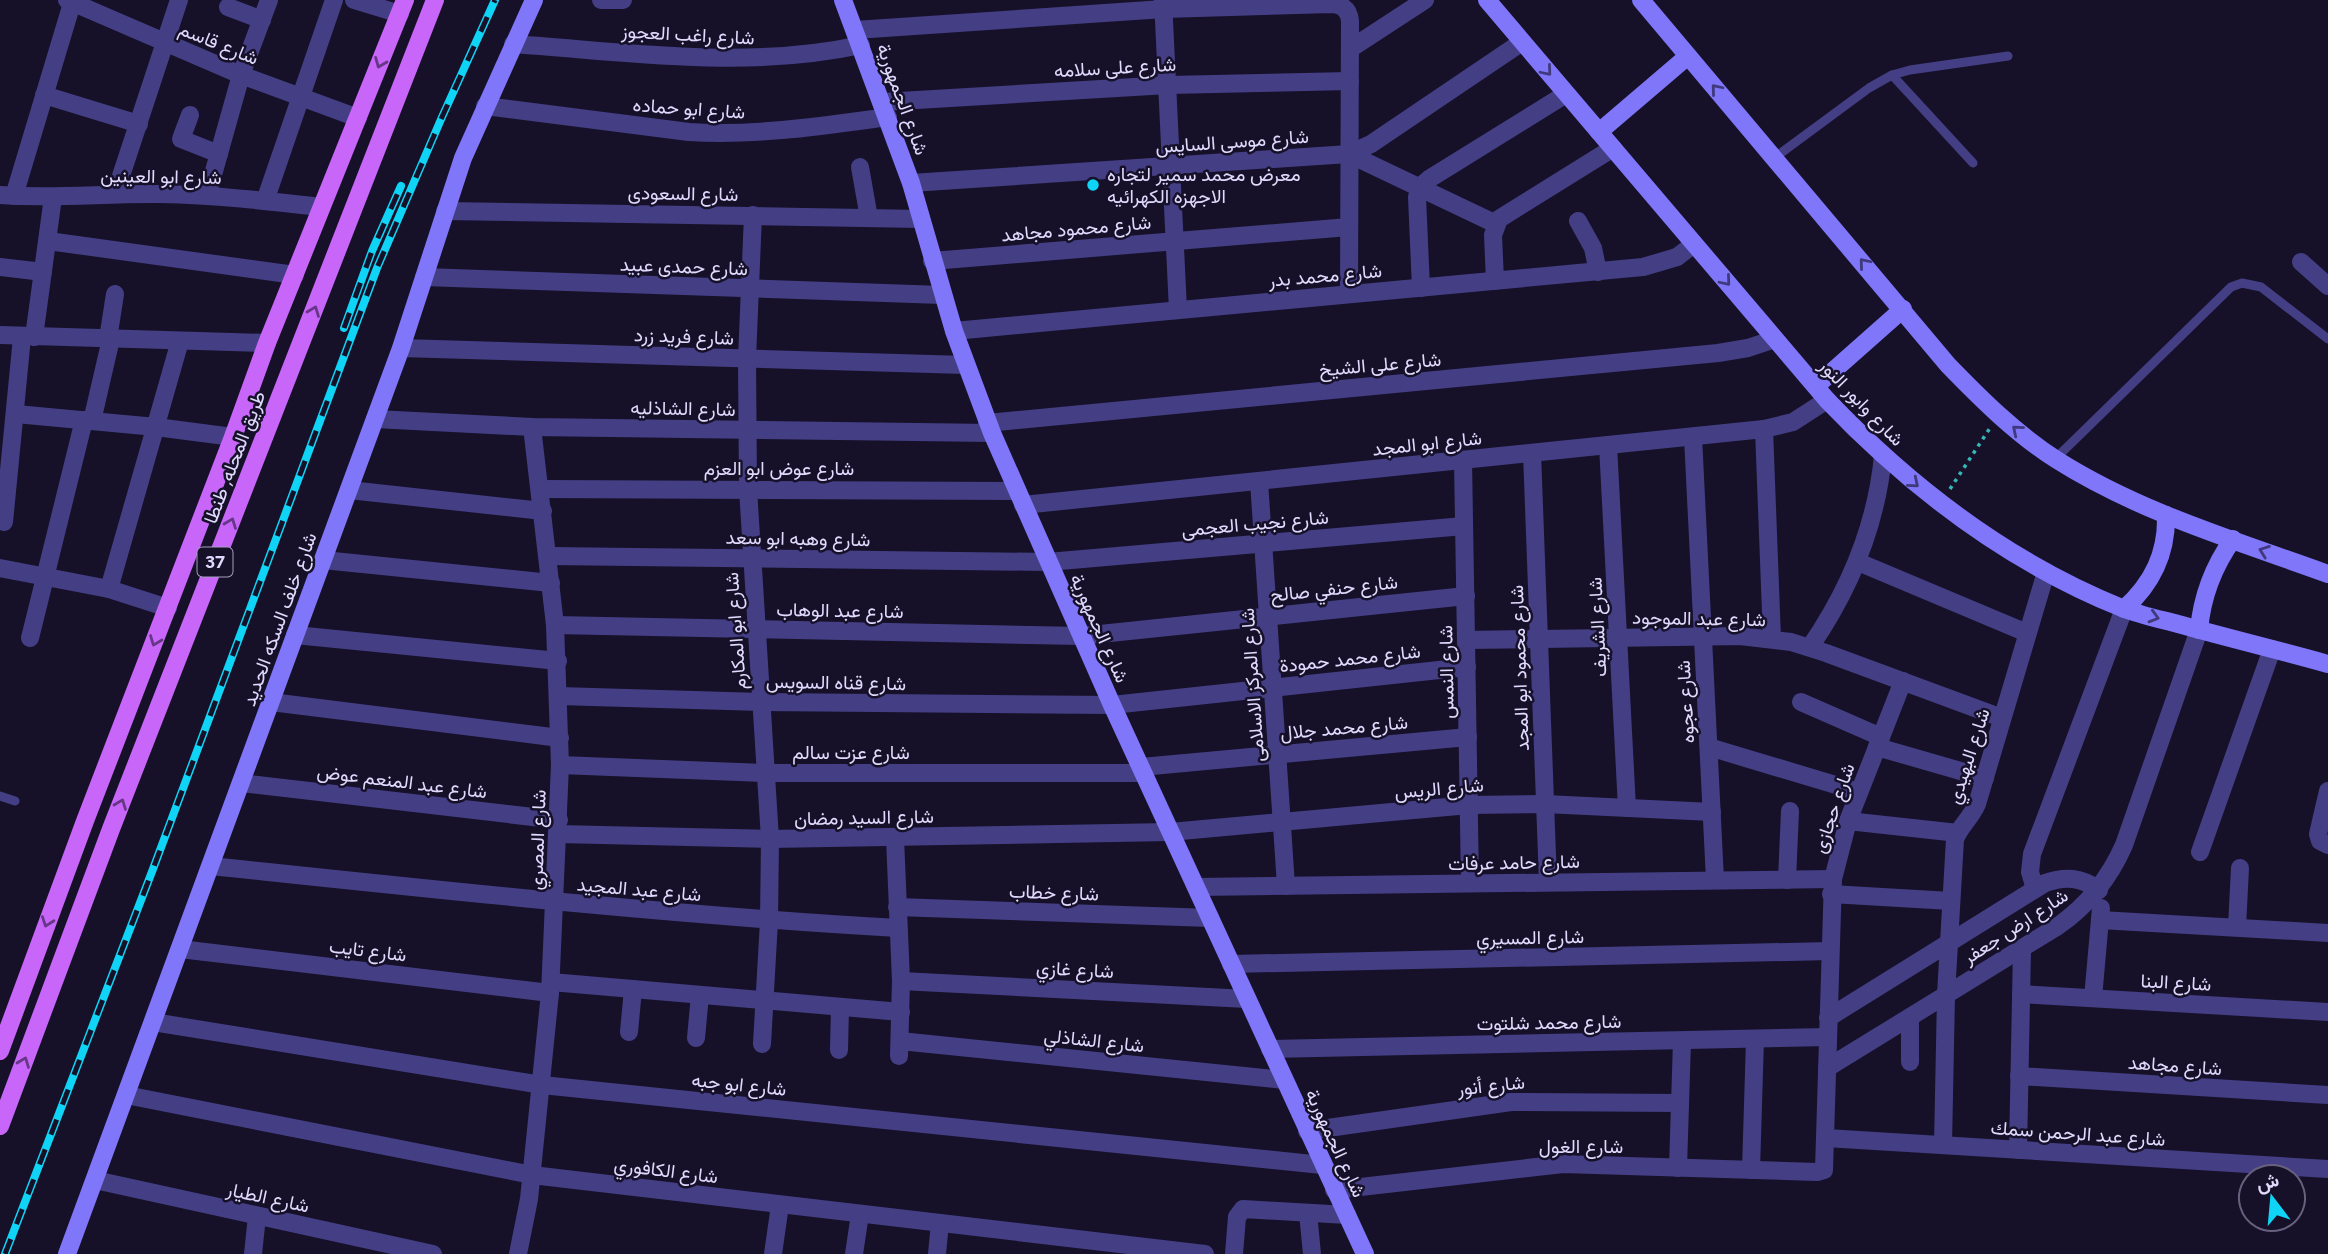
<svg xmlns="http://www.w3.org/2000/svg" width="2328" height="1254" viewBox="0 0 2328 1254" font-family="Figtree,Vazirmatn,sans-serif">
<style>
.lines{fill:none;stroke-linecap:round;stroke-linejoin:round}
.path{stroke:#36b6b4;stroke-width:3.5;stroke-dasharray:3.5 5;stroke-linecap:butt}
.lane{stroke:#443f85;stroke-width:9}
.street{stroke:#443f85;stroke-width:18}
.secondary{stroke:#7f76f9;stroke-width:18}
.primary{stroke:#c866f9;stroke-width:18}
.rail-casing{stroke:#0fd4f5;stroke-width:8}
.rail{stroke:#161129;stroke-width:5;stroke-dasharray:16;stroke-linecap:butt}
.oneway{stroke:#663787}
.oneway2{stroke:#40397c}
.poi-dot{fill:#0fd4f5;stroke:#161129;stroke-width:2.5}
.labels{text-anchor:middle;stroke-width:5;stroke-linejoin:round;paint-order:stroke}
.shield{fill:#161129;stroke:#a39ebd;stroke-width:2}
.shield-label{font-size:18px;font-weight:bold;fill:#e0dafd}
.street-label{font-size:19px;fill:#e0dafd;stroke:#161129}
.poi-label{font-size:19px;fill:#e0dafd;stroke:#161129;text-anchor:start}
</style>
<rect width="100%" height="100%" fill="#161129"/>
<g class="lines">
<!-- path -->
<polyline class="path" points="1950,489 1990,428"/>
<!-- lane -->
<g class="lane">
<polyline points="1892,75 1973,163"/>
<polyline points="1774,158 1869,88 1892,75 1910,70 2008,56"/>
<polyline points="2055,459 2231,287 2242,283 2261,287 2328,339"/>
<polyline points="0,796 15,801"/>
</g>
<!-- street -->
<g class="street">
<polyline points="67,0 241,75 358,118"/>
<polyline points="354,0 400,14"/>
<polyline points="601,0 623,0"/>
<polyline points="1163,0 1178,310"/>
<polyline points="228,7 262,20"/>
<path d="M855 30 1164 9 1332 4C1343 5 1349 10 1350 21L1349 294"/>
<path d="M513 44C629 52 746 70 861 45"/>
<polyline points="1350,49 1425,0"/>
<polyline points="44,95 139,124"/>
<polyline points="883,102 1168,85 1350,81"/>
<path d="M485 106 689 132C757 136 822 126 888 117"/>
<polyline points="190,115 181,139 219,154"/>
<polyline points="1349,154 1496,224"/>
<polyline points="860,167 869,218"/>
<polyline points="911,183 1349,154 1371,144 1522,42"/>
<polyline points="115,194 179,0"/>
<path d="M0 195C54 199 107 193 161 194 214 195 268 201 321 207"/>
<polyline points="14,196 73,0"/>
<polyline points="207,196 241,75 269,0"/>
<polyline points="265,201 334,0"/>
<polyline points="445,211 921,219"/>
<polyline points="753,215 747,359 748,489 770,839 769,921 762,1044"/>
<polyline points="1578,221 1593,248 1598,272"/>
<polyline points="48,241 295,275"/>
<polyline points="932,261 1349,227"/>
<polyline points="2301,262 2328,286"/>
<polyline points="0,267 43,272"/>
<polyline points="424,277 942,295"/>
<polyline points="1495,281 1493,235 1499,219 1613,148"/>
<polyline points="1421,288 1417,197 1420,187 1429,179 1566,94"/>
<polyline points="954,331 1643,267 1677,257 1694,244"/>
<polyline points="0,335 267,343"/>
<polyline points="34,337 53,197"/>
<polyline points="108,339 115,294"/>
<polyline points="401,348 965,365"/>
<polyline points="16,414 156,427 233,437"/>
<polyline points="375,419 532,427 992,433"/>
<polyline points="92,421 111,339"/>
<polyline points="987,423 1718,353 1748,348 1775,339"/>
<polyline points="1764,429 1772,639"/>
<polyline points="1693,437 1715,880"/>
<polyline points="1608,445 1627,808"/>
<polyline points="1532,453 1548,882"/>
<polyline points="1463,460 1470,883"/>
<polyline points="1259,481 1286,886"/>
<polyline points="540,489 1017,491"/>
<polyline points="349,490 543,511"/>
<polyline points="1023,505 1764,429 1793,422 1827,400"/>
<polyline points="4,522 22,337"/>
<polyline points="548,556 1048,562 1464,526"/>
<polyline points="323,560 551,583"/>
<polyline points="1858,562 2027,633"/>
<polyline points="0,568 109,589 168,608"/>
<polyline points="109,589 180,341"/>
<polyline points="555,625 1081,636 1466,596"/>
<polyline points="295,635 558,661"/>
<polyline points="30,638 84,420"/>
<polyline points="1466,640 1740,636 1791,642 1826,653 2002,718"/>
<path d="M1810 647C1850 589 1876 527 1883 456"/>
<polyline points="559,696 761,702 1112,705 1467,667"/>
<polyline points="271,702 560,738"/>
<polyline points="1801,702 1881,737"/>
<polyline points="1709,747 1859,792"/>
<polyline points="1877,747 1985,778"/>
<polyline points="560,765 767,773 1143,773"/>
<polyline points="1141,767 1468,737"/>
<polyline points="241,783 559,820"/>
<polyline points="2328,791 2318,834 2320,841 2328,845"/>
<polyline points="1848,821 1958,833"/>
<polyline points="558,834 770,839 1170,832 1469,805 1545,804 1712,812"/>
<polyline points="895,838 901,981 899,1056"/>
<polyline points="2200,852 2272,649"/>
<path d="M211 866C440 890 668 915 898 928"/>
<polyline points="1787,880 1790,811"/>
<polyline points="1196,887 1833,879"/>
<polyline points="2035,889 2030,872 2032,854 2124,609"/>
<polyline points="1831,894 1951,901"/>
<polyline points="897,907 1210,918"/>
<polyline points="2100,920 2328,933"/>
<polyline points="2237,927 2240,868"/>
<polyline points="180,949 550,993"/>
<polyline points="1231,964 1830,951"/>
<polyline points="901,981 1247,999"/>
<polyline points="551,982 901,1012"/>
<polyline points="2021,994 2328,1012"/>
<polyline points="2093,998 2101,908"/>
<path d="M1828 1018 2045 883C2065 876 2081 877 2099 890"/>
<polyline points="153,1022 542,1085 1322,1165"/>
<polyline points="629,1032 633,989"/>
<polyline points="696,1038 700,995"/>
<polyline points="900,1041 1284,1080"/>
<polyline points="1270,1049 1828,1037"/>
<polyline points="839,1050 840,1007"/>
<polyline points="1910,1062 1910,1017"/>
<path d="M1827 1068 2058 926C2088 905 2109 879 2124 845L2199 630"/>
<polyline points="2019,1076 2328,1095"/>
<polyline points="126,1095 532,1175 1205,1254"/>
<polyline points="1307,1131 1511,1102 1680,1103"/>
<polyline points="1826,1138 2328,1169"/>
<path d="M1943 1145 1946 995 1955 839C1960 826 1971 818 1977 804L2046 572"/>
<polyline points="2018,1150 2022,949"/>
<polyline points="1678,1168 1682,1041"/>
<polyline points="1751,1170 1755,1039"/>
<polyline points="95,1180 433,1254"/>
<polyline points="1334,1190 1563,1164 1817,1172 1824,1170 1833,879 1848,821 1903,681"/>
<polyline points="1308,1213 1312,1254"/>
<polyline points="253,1254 257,1216"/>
<polyline points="518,1254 529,1199 550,993 560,765 555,625 532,427"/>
<polyline points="773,1254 780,1205"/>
<polyline points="854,1254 860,1214"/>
<polyline points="937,1254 940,1223"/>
<polyline points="1234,1254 1237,1217 1243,1209 1347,1215"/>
</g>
<!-- secondary -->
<g class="secondary">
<polyline points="843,0 911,183 954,331 992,433 1112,705 1365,1254"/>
<path d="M1487 0 1827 400C1911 488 2008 562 2122 608 2140 615 2159 619 2178 624 2228 638 2278 650 2328 664"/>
<path d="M1641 0 1948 365C1981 399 2016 434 2057 460 2139 512 2237 541 2328 574"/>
<polyline points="1599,132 1688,56"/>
<polyline points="1816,386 1903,309"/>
<path d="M2124 609C2153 583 2167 553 2166 515"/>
<path d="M2199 630C2202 596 2213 567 2233 539"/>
<polyline points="67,1254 401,348 463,158 534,0"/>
</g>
<!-- primary -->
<g class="primary">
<polyline points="0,1051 85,821 233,437 267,343 405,0"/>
<polyline points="0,1126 111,829 435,0"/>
</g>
<!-- rail casing -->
<g class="rail-casing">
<g id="rail">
<polyline points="344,328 372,251 401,186"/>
<polyline points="5,1254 153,869 377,268 442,117 495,0"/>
</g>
</g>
<!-- rail -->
<use href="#rail" class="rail"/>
</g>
<!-- one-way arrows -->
<defs><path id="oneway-chevron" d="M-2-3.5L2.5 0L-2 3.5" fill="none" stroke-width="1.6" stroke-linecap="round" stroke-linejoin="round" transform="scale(1.75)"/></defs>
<g class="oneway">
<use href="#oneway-chevron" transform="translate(380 63) rotate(112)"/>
<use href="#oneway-chevron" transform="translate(314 311) rotate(-69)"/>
<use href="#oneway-chevron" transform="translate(231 523) rotate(-69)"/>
<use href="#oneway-chevron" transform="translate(155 641) rotate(111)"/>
<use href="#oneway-chevron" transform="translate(121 804) rotate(-69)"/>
<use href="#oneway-chevron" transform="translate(47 922) rotate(110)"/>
<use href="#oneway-chevron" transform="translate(24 1062) rotate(-69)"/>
</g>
<g class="oneway2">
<use href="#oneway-chevron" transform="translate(1547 71) rotate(50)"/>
<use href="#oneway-chevron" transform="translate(1716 89) rotate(-130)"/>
<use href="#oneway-chevron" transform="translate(1864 263) rotate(-130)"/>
<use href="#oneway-chevron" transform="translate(1726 281) rotate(50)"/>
<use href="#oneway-chevron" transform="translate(2017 430) rotate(-140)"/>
<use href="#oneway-chevron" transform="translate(1914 483) rotate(40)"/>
<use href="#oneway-chevron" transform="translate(2264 551) rotate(-160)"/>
<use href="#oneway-chevron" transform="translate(2154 617) rotate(16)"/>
</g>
<!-- markers -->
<circle class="poi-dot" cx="1093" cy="185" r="7"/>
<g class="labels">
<!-- shield labels -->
<rect class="shield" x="197.5" y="547.5" width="35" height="29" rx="5"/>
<g class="shield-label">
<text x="215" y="568">37</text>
</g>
<!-- street labels -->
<g class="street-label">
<text transform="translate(688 34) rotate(3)" y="7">شارع راغب العجوز</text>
<text transform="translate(219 43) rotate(22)" y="7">شارع قاسم</text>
<text transform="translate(1115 67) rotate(-3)" y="7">شارع على سلامه</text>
<text transform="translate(903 99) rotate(70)" y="7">شارع الجمهورية</text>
<text transform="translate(689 108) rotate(4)" y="7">شارع ابو حماده</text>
<text transform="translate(1232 141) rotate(-4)" y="7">شارع موسى السايس</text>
<text transform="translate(161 176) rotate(1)" y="7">شارع ابو العينين</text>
<text transform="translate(683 193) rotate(1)" y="7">شارع السعودى</text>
<text transform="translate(1076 228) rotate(-5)" y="7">شارع محمود مجاهد</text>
<text transform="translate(684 266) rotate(2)" y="7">شارع حمدى عبيد</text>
<text transform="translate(1325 275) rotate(-5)" y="7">شارع محمد بدر</text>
<text transform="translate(684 336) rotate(2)" y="7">شارع فريد زرد</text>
<text transform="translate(1380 364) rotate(-5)" y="7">شارع على الشيخ</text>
<text transform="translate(1862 402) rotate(46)" y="7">شارع وابور النور</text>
<text transform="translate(683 408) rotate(1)" y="7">شارع الشاذليه</text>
<text transform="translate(1427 443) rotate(-6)" y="7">شارع ابو المجد</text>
<text transform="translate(234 457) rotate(-69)" y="7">طريق المحله, طنطا</text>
<text x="779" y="475">شارع عوض ابو العزم</text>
<text transform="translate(1255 523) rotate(-5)" y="7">شارع نجيب العجمى</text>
<text transform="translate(798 538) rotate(1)" y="7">شارع وهبه ابو سعد</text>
<text transform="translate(1334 588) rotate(-6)" y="7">شارع حنفي صالح</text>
<text transform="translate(840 610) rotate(1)" y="7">شارع عبد الوهاب</text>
<text transform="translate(1699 618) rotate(1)" y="7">شارع عبد الموجود</text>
<text transform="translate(279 619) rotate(-70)" y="7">شارع خلف السكه الحديد</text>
<text transform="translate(1597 627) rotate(-93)" y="7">شارع الشريف</text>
<text transform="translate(1100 628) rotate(66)" y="7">شارع الجمهورية</text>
<text transform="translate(735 631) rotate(-94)" y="7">شارع ابو المكارم</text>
<text transform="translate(1350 658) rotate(-6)" y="7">شارع محمد حمودة</text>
<text transform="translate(1519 668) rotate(-92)" y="7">شارع محمود ابو المجد</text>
<text transform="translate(1446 672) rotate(-91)" y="7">شارع النمس</text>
<text transform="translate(836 682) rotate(1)" y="7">شارع قناه السويس</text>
<text transform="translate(1252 685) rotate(-94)" y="7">شارع المركز الاسلامى</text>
<text transform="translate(1685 702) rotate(-93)" y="7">شارع عجوه</text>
<text transform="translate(1344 727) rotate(-5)" y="7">شارع محمد جلال</text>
<text x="851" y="759">شارع عزت سالم</text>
<text transform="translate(1968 756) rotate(-72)" y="7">شارع البهيدي</text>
<text transform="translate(402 781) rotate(7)" y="7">شارع عبد المنعم عوض</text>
<text transform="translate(1439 788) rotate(-5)" y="7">شارع الريس</text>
<text transform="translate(1833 808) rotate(-71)" y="7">شارع حجازى</text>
<text transform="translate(864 817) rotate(-1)" y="7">شارع السيد رمضان</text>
<text transform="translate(537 840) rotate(-88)" y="7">شارع المصري</text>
<text transform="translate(1514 862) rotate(-1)" y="7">شارع حامد عرفات</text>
<text transform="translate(639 889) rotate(5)" y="7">شارع عبد المجيد</text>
<text transform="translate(1054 892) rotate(2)" y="7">شارع خطاب</text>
<text transform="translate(2015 926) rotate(-33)" y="7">شارع ارض جعفر</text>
<text transform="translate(1530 937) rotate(-1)" y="7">شارع المسيري</text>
<text transform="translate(368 950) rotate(7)" y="7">شارع تايب</text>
<text transform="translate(1075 969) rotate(3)" y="7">شارع غازي</text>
<text transform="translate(2176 982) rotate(3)" y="7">شارع البنا</text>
<text transform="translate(1549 1022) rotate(-1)" y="7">شارع محمد شلتوت</text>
<text transform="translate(1094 1040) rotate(6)" y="7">شارع الشاذلي</text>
<text transform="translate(2175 1065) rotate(4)" y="7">شارع مجاهد</text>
<text transform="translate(739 1084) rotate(6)" y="7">شارع ابو جبه</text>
<text transform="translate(1491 1085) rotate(-6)" y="7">شارع أنور</text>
<text transform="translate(2078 1133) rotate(4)" y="7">شارع عبد الرحمن سمك</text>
<text transform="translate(1336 1143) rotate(65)" y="7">شارع الجمهورية</text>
<text x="1581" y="1153">شارع الغول</text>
<text transform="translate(666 1170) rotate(7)" y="7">شارع الكافوري</text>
<text transform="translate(268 1197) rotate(12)" y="7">شارع الطيار</text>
</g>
<!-- poi labels -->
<g class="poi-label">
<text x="1107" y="181">معرض محمد سمير لتجاره<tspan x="1107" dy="22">الاجهزه الكهرائيه</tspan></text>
</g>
</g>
<!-- north arrow -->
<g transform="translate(2272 1198) rotate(344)"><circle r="33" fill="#161129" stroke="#67617e" stroke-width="2"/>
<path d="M0-5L12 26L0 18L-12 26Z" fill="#0fd4f5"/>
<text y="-10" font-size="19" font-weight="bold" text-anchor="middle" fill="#e0dafd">ش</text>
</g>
</svg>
